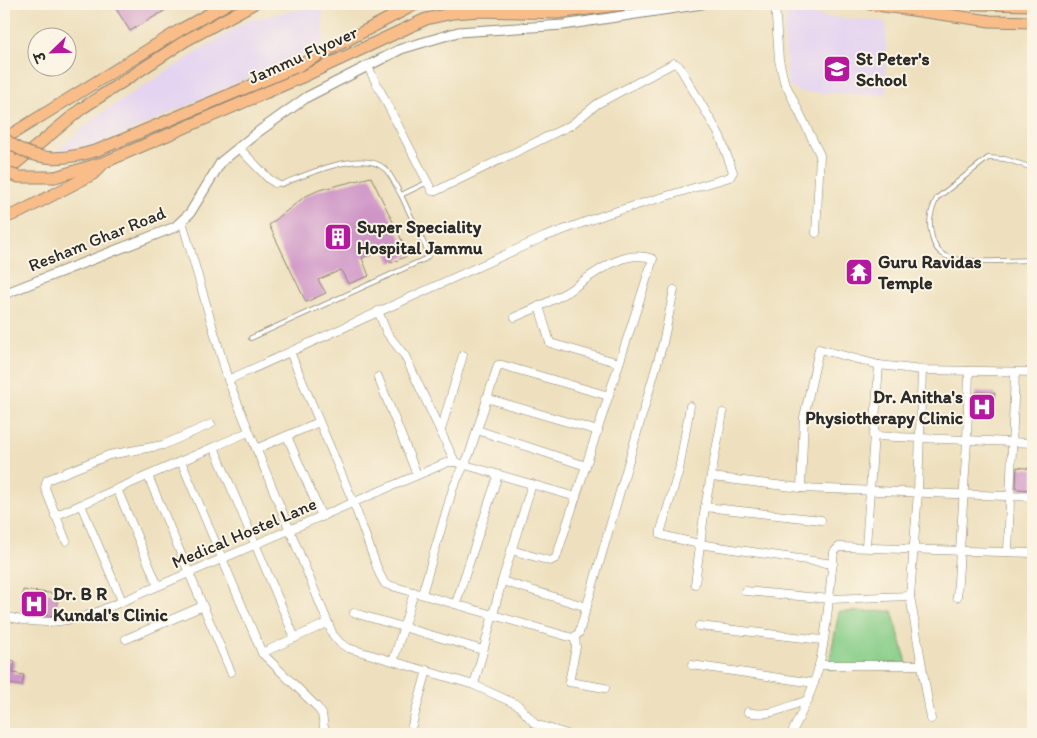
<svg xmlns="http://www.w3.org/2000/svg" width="1037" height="738" viewBox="0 0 1037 738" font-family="Itim,'Playpen Sans Deva',sans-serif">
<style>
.built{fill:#e4d3f1}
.green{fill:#87cd88;stroke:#597c5a}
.building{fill:#cf95c7}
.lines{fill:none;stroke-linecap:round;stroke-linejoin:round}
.service-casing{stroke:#8c8674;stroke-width:5.5}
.minor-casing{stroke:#8c8674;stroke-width:9}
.tertiary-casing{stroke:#8c8674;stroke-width:11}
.primary-casing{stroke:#8c8674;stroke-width:13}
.service{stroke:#fff;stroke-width:4}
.minor{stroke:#fff;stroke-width:8}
.tertiary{stroke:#fff;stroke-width:9}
.primary{stroke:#f9bd89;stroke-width:11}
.primary-bridge-casing{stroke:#8c8674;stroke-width:13;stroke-linecap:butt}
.primary-bridge{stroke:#f9bd89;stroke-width:11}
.labels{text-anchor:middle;stroke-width:4;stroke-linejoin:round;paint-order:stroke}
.street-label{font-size:18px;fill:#2b2b2b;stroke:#fcf5e5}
.poi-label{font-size:18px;font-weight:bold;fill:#2b2b2b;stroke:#fcf5e5;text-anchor:start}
</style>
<rect width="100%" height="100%" fill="#fcf5e5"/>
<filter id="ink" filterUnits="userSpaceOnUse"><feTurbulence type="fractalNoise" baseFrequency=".02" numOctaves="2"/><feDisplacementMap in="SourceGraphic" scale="10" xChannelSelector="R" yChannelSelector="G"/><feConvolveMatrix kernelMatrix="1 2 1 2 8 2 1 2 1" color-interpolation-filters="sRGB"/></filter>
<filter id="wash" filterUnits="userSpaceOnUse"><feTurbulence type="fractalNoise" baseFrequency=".0096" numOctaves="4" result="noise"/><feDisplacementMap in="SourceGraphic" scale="20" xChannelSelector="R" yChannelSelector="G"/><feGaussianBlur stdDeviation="1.12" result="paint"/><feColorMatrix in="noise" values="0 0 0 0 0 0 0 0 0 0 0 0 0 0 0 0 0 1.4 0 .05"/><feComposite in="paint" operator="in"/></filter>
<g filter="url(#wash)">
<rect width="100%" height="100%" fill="#eee0be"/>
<!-- built -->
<g class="built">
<polygon points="322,5 324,44 97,146 50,157 95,117 248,20"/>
<polygon points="787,13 886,22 886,95 800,92 788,86 784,32"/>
</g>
<!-- green -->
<polygon class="green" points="892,611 908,667 828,669 839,612"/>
<g id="blocks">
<!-- building -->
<g class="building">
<polygon points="113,4 176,4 130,31"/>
<polygon points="371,177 409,255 391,263 385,249 362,258 369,276 348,284 341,270 318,280 326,293 306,302 269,225 304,197 319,190"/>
<polygon points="976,392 995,393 993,418 975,417"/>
<polygon points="1017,467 1033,469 1033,490 1016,489"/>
<polygon points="23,590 58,594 56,616 21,613"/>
<polygon points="4,659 15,661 13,673 24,675 22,686 4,683"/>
</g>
</g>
</g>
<g filter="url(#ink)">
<use href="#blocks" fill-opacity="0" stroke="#8c8674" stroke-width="1"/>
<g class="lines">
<!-- service casing -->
<g class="service-casing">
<g id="service">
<path d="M1033 168 1005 159 988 158 937 198C932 208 928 220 931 232 932 239 935 248 941 253 957 266 1011 260 1033 260"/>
<path d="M275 183 282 184C306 175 363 148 385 169 392 175 396 187 401 195L426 183"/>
<polyline points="251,338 425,259 428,256 428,252 401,195"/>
</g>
</g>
<!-- minor casing -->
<g class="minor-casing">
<g id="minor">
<polyline points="775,4 779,60 784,81 820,155 816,233"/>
<polyline points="238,147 269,179 275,183"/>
<polyline points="182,221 228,380 333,635 340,643 348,648 474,685 518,705 535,724 567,734"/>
<polyline points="539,306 550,343 619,363"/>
<polyline points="378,311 387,333 405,356 455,462"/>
<polyline points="290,352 354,504 379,573 385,584 573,638 579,633 663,343 674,290"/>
<polyline points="922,370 918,492 910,596 931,719"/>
<polyline points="378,377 417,475"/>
<polyline points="228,380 544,237 607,214 730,177 733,172 720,136 679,66 674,63 597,104 571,125 436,191 432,191 367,65"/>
<polyline points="486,398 598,431"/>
<polyline points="690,406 679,470 661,530 661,535 699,544 833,564"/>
<polyline points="441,430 463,355"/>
<polyline points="477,430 586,466"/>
<polyline points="287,436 322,517"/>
<polyline points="873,436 1033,443"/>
<polyline points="214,447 248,432"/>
<polyline points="256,449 319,422"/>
<polyline points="181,461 262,653 316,706 322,714 325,734"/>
<polyline points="148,476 231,672"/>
<polyline points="712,477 801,488 1033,497"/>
<polyline points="801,488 804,417 819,349 879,365 922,370 1033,372"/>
<polyline points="117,489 158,586"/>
<polyline points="81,505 122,601"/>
<polyline points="705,507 821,520"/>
<polyline points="55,516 214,447 295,638"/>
<polyline points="66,541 45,488 47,480 109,455 163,445 211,424"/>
<polyline points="866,546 879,365"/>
<path d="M511 550 550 561 556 558 653 259C622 247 591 277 567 292 550 302 532 310 515 317"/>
<polyline points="1008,552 1015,372"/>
<polyline points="502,581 587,607"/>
<polyline points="695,584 705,507 723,413"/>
<polyline points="745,591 830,599 910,596"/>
<polyline points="422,594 453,488 469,455 498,365 502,365 609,396"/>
<polyline points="957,597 967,441 969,371"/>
<polyline points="456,603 498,475"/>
<polyline points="354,613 483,650"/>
<path d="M4 616C39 625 61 624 95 613L448 462H455L576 497"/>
<polyline points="699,626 822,640"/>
<polyline points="575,637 576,647 569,682 605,688"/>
<polyline points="126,639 203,606"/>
<polyline points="262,653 327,623"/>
<polyline points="394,659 414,592"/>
<polyline points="692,665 814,683"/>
<polyline points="819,665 921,665"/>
<polyline points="474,685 502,581 532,484"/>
<path d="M748 712C769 718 788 706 808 700"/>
<polyline points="412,725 427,670"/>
<path d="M791 734C802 713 813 690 819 666 828 629 829 590 834 552L839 547 1033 553"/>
</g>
</g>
<!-- tertiary casing -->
<g class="tertiary-casing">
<polyline id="tertiary" points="4,294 175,227 190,213 221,162 258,132 307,97 401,49 458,32 563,25 702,4"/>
</g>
<!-- primary casing -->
<g class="primary-casing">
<g id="primary">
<polyline points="870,4 990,21 1033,22"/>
<polyline points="975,4 1033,5"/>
<polyline points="4,139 180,30 227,4"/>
<polyline points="4,147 10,156 7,172"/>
<polyline points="9,169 81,109 185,41 253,4"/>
<polyline points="55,177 105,162 302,77 426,19 453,13 480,11 557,13 626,4"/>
<polyline points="4,218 20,212 93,174 102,165"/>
</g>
</g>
<!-- service -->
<use href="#service" class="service"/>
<!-- minor -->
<use href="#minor" class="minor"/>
<!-- tertiary -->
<use href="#tertiary" class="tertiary"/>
<!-- primary -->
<use href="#primary" class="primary"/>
<!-- primary-bridge casing -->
<g class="primary-bridge-casing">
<g id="primary-bridge">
<path d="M4 138C32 163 64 161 98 150L298 66 416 4"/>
<polyline points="4,172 19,177 55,177"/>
</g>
</g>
<!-- primary-bridge -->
<use href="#primary-bridge" class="primary-bridge"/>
</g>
</g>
<!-- icons -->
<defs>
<g id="school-square" transform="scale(1.4375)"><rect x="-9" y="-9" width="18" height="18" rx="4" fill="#b5179e" stroke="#fcf5e5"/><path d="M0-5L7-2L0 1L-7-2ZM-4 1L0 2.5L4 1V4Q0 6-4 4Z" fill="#fff"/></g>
<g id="building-square" transform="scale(1.4375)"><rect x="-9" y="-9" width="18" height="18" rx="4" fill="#b5179e" stroke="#fcf5e5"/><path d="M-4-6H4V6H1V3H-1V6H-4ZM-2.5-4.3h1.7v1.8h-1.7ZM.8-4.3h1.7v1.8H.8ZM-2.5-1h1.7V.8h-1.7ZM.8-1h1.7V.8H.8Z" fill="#fff"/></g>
<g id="temple-square" transform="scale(1.4375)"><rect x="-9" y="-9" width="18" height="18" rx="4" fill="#b5179e" stroke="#fcf5e5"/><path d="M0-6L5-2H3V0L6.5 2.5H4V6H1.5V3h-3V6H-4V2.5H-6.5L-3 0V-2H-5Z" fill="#fff"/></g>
<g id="hospital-square" transform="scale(1.4375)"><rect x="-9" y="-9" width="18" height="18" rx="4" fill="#b5179e" stroke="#fcf5e5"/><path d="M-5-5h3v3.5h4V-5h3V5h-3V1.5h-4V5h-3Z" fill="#fff"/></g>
</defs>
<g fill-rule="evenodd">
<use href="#school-square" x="837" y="69"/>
<use href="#building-square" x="338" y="237"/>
<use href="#temple-square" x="859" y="272"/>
<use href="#hospital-square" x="982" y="407"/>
<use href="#hospital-square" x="34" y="604"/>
</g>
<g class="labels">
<!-- street labels -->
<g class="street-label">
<text transform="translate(303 55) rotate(-24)" y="6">Jammu Flyover</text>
<text transform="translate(97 239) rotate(-22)" y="6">Resham Ghar Road</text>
<text transform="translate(244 533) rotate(-23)" y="6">Medical Hostel Lane</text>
</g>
<!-- poi labels -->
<g class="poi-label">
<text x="856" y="65">St Peter's<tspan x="856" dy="21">School</tspan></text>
<text x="357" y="233">Super Speciality<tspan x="357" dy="21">Hospital Jammu</tspan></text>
<text x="878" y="268">Guru Ravidas<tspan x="878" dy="21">Temple</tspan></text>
<text x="963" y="403" text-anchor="end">Dr. Anitha's<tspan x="963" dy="21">Physiotherapy Clinic</tspan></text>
<text x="53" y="600">Dr. B R<tspan x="53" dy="21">Kundal's Clinic</tspan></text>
</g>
</g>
<!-- margin -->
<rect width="1037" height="738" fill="none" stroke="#fcf5e5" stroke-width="20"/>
<!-- north arrow -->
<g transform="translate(52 52) rotate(247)"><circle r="24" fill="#fcf5e5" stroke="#a8a49b"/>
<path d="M0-4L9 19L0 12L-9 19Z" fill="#b5179e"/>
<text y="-8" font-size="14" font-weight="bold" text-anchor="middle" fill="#2b2b2b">उ</text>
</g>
</svg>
